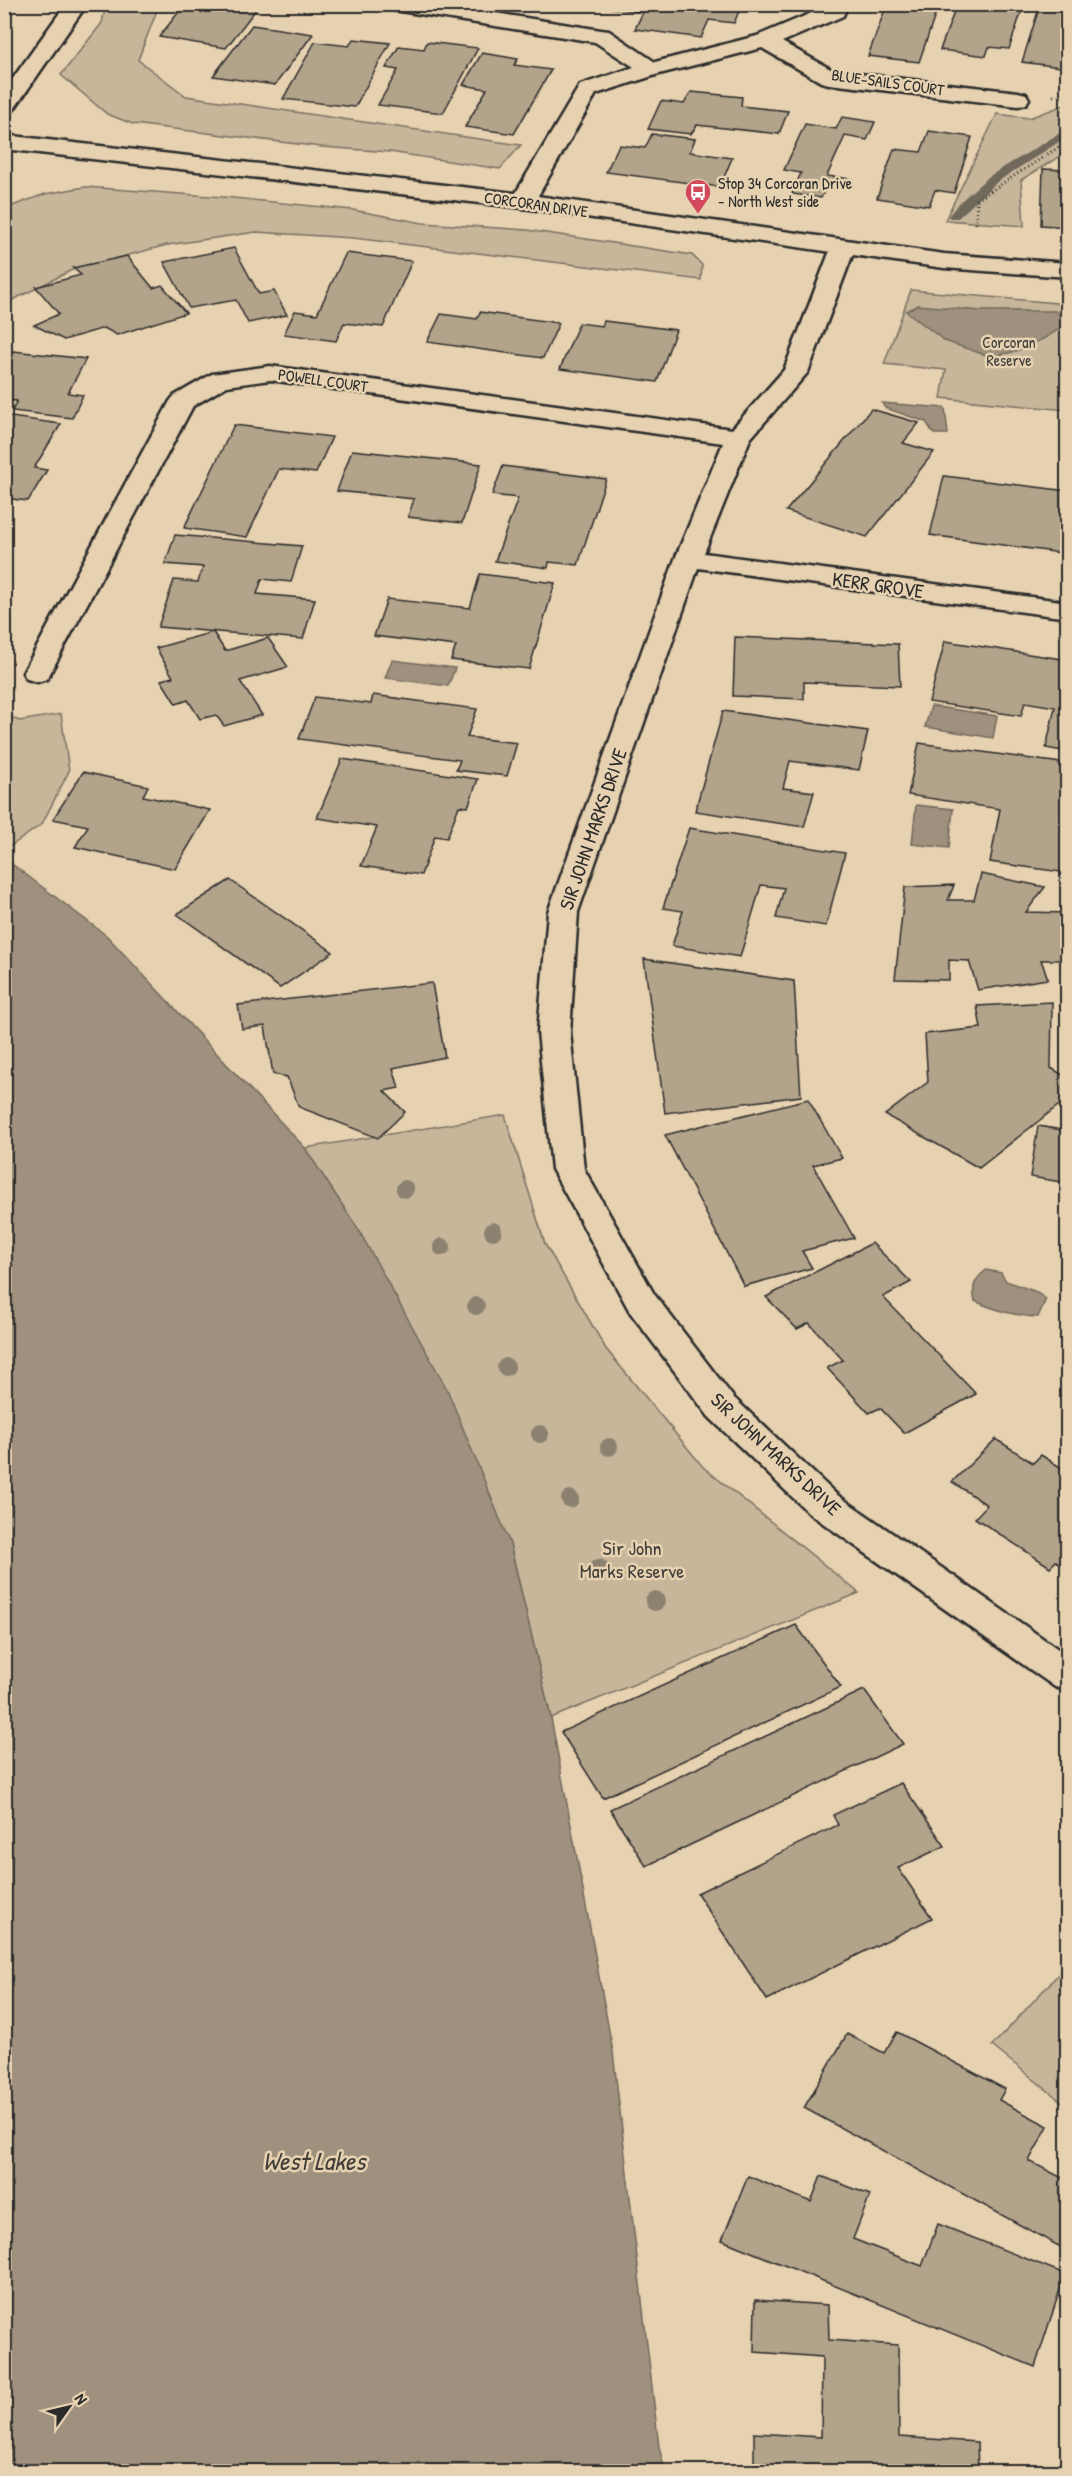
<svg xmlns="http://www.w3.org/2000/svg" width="1072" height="2476" viewBox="0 0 1072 2476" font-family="'Patrick Hand',sans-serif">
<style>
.green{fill:#c7b69a;stroke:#797062;stroke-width:1.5}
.water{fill:#9f917d;stroke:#71685c;stroke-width:1.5}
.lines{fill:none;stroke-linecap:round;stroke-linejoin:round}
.stream{fill:#71685c;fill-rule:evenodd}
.building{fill:#b2a38b;stroke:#2b2b2b;stroke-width:1.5}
.street-casing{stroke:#2b2b2b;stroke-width:5}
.secondary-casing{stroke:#2b2b2b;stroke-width:5}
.path{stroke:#2b2b2b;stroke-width:3;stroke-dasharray:1 3;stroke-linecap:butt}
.street{fill:#e6d1b0;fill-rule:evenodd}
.secondary{fill:#e6d1b0;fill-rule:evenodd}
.tree{fill:#8c8170}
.labels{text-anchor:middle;stroke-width:5;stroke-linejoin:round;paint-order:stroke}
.far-street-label{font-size:16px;fill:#2b2b2b;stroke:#e6d1b0}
.far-poi-label{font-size:16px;fill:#2b2b2b;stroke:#e6d1b0;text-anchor:start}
.far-park-label{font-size:16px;fill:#42403c;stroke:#e6d1b0}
.street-label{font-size:20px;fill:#2b2b2b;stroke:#e6d1b0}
.park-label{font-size:20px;fill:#42403c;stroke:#e6d1b0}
.near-water-label{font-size:26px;font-style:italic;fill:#423f3b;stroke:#e6d1b0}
</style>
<rect width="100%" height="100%" fill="#e6d1b0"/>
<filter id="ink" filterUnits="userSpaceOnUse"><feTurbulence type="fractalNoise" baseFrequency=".0167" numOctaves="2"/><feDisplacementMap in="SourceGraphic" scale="12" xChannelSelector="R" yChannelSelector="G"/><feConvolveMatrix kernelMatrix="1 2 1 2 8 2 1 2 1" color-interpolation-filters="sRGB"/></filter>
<g filter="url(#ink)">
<!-- green -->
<g class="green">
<polygon points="109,5 159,5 138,60 186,96 521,145 500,169 390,152 322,147 133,124 107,114 61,75 102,23 104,13"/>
<polygon points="1067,104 1067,152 1021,180 1024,226 945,220 997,114 1029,118"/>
<polygon points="85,187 223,197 353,210 423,223 527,230 692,255 702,265 701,280 353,238 256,232 167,245 72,270 5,304 4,209 45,194"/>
<polygon points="911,290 1067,304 1067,410 941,398 946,370 884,364"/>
<polygon points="5,714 19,721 61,714 69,771 42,824 5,850"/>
<polygon points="505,1115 545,1244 606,1349 703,1467 859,1593 551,1718 510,1544 305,1148"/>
<polygon points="1067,1965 1067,2106 992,2046"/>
</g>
<!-- water -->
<g class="water">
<polygon points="918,305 981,311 1055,311 1064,318 1064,326 1045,338 1016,351 991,357 945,341 906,311"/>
<polygon points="882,403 945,408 948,434 934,434 926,422 885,408"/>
<polygon points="392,660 455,668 448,686 385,678"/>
<polygon points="931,706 997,716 993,738 925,727"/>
<polygon points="916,805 953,809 949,848 912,844"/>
<polygon points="4,858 107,936 305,1148 358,1229 447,1389 510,1544 551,1718 613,2052 659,2447 665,2471 5,2471"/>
<path d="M986 1270 1001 1273 1006 1281 1034 1291 1046 1299 1038 1317C1019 1317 992 1309 975 1301 971 1287 975 1279 986 1270Z"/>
</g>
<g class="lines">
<!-- stream -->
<polygon class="stream" points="1068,128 1068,136 997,182 958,218 950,218 948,216 962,200 988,177"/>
</g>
<!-- building -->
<g class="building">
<polygon points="185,4 235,4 257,8 226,48 159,37"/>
<polygon points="614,4 742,4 734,23 709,20 701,38 635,29 643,12 612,8"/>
<polygon points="887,4 939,4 919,62 868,56"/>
<polygon points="957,4 1024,4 1009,49 989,47 986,56 940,50"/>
<polygon points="1039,8 1068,11 1068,68 1022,62"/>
<polygon points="252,25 313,34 275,85 213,76"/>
<polygon points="353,39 390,43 355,107 283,99 315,42 349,46"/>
<polygon points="427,42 478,48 443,113 378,105 398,70 386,68 399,46 424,49"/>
<polygon points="482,53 518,59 514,65 551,70 514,134 465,127 487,89 463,85"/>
<polygon points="691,92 742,97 741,106 788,111 779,134 697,125 691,134 648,129 661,101 684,104"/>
<polygon points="842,117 875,122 867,140 845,136 827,176 851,179 847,188 827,185 821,198 792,194 801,173 784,170 805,124 836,129"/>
<polygon points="929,131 972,137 954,193 935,190 929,206 877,198 894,149 921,152"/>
<polygon points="652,134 695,139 690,152 732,158 720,187 606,172 619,145 645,148"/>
<polygon points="1043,169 1068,170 1068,227 1041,225"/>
<polygon points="234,248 259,294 274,291 287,315 248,323 236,300 189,308 164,262"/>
<polygon points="346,253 412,261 383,327 344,323 336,341 284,334 295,311 317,314"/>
<polygon points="127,256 153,288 162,285 186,313 117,335 104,328 64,340 34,325 59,314 36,287 81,275 73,268"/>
<polygon points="480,312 559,323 543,358 427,342 441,314 477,319"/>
<polygon points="604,321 676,330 657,382 560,369 579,323 602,326"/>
<polygon points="13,351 86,359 68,393 83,395 72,418 12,411 17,401 4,400 4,367"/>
<polygon points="871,409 919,423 903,443 934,452 867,537 786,511"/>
<polygon points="4,416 61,424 34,468 47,470 28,501 4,498"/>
<polygon points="234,425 332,437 316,473 279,469 247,537 184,528"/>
<polygon points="352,450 481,464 462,523 408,517 414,499 337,491"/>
<polygon points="503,466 606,479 578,565 549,562 548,568 495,561 518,498 492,495"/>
<polygon points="944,476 1068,491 1068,554 930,535"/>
<polygon points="175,535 302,546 291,582 262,579 257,594 315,599 303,639 158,627 174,580 198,582 203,567 165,564"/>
<polygon points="480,574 555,583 529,669 451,660 456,646 374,636 387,599 470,608"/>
<polygon points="213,632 225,651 268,638 288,667 240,681 262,715 224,726 216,715 200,719 188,700 176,704 161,680 173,677 156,648"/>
<polygon points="735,637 898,644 900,686 804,682 804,699 733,696"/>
<polygon points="945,641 1068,660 1068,752 1046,748 1055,707 1025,702 1021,716 929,702"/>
<polygon points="373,695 477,709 467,737 517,743 507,776 456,770 460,760 299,739 315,697 371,704"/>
<polygon points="723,711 868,731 859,770 790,761 783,788 814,792 804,827 695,811"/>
<polygon points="919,743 1068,764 1068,873 990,862 1000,809 908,795"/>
<polygon points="342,759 478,779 468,807 459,806 447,838 435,836 421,875 361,866 377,827 317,818"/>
<polygon points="83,772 148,786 143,796 210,810 175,869 75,847 88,826 53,819"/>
<polygon points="689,828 845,853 826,926 776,918 784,888 761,885 740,957 672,946 683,911 663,908"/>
<polygon points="981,874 1045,887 1026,912 1068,913 1068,960 1041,960 1048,979 978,990 969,961 949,960 949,980 895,979 905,887 954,885 948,900 974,900"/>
<polygon points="230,880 333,952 280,988 177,914"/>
<polygon points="644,959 794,981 801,1096 665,1113"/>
<polygon points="432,983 445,1057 393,1068 399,1088 384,1091 405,1112 378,1138 299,1107 287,1077 273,1074 265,1026 242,1029 238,1005"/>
<polygon points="1052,1002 1051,1068 1068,1078 1068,1098 979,1168 885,1115 928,1082 925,1034 981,1028 977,1006"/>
<polygon points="808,1099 842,1158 813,1165 854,1238 802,1251 812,1268 744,1286 665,1135"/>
<polygon points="1038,1126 1068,1131 1068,1183 1030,1177"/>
<polygon points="872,1243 911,1282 883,1297 976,1394 904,1433 880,1408 869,1413 827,1368 843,1360 809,1323 797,1329 766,1297"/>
<polygon points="996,1439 1033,1463 1041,1455 1068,1472 1068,1569 1056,1561 1050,1567 975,1518 987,1505 952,1482"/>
<polygon points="796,1625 841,1687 603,1798 561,1732"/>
<polygon points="864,1690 903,1744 646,1866 610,1809"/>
<polygon points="901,1783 945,1846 898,1868 932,1918 767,2000 697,1893 838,1825 833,1815"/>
<polygon points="897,2032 1005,2089 999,2100 1048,2126 1029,2161 1068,2181 1068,2224 1064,2231 1068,2233 1068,2251 804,2108 847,2034 884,2053"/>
<polygon points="748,2176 811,2202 821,2176 870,2195 853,2239 922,2266 938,2224 1065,2274 1035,2367 722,2240"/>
<polygon points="755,2300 828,2305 829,2340 898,2345 899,2437 977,2442 978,2472 754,2472 754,2433 821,2437 822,2357 754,2352"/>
</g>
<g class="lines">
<!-- street casing -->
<g class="street-casing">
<g id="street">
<polygon points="384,4 439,4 601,30 609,31 655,62 757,36 826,7 827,4 848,4 843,16 782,42 834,71 1018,92 1026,94 1029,99 1026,104 1018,106 829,84 821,82 762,48 659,74 596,94 535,201 531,206 523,208 515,206 511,201 580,85 634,67 595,42 394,10 386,9"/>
<polygon points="843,241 851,243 855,248 808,372 750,439 704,553 1068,602 1068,618 698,568 578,912 570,1032 584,1169 654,1294 733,1397 836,1494 1068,1656 1068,1691 1055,1687 810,1514 709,1417 630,1312 552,1169 538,1032 548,912 675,559 723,443 270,380 227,386 193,406 47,679 37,682 27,679 23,673 170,401 174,396 212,374 270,366 732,429 784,370 831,248 835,243"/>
</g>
</g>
<!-- secondary casing -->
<g class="secondary-casing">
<g id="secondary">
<polygon points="66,4 87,4 12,112 4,114 4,91"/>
<polygon points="4,135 523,194 944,254 1068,263 1068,277 944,268 523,208 4,149"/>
</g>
</g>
<!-- path -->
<g class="path">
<polyline points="1053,96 1068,96"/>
<polyline points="976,224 977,200 1068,141"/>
</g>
<!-- street -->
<use href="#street" class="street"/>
<!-- secondary -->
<use href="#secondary" class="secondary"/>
</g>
<!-- trees -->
<g class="tree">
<circle cx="405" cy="1189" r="9"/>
<circle cx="493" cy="1231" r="9"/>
<circle cx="442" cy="1247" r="9"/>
<circle cx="476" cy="1306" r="9"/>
<circle cx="506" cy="1367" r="9"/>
<circle cx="540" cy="1434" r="9"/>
<circle cx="609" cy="1447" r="9"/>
<circle cx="570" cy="1499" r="9"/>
<circle cx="599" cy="1569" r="10"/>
<circle cx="655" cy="1601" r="10"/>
</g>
</g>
<!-- icons -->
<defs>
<g id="bus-pin" transform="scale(1.35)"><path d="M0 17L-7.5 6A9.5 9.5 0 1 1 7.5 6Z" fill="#d1495b" stroke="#e6d1b0"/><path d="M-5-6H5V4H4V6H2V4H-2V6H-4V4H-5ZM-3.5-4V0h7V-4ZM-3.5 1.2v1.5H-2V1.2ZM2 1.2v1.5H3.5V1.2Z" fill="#fff"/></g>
</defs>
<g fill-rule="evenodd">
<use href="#bus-pin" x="698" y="192"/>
</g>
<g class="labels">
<!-- far-street labels -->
<g class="far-street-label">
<text transform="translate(888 82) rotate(8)" y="6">BLUE-SAILS COURT</text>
<text transform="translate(536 204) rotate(8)" y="6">CORCORAN DRIVE</text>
<text transform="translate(323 380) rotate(8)" y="6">POWELL COURT</text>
</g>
<!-- far-poi labels -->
<g class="far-poi-label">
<text x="718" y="189">Stop 34 Corcoran Drive<tspan x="718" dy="18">- North West side</tspan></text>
</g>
<!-- far-park labels -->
<g class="far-park-label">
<text x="1009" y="348">Corcoran<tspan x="1009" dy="18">Reserve</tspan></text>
</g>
<!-- street labels -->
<g class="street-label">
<text transform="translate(878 585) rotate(8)" y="7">KERR GROVE</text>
<text transform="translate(593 829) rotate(-71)" y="7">SIR JOHN MARKS DRIVE</text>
<text transform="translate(776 1454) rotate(43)" y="7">SIR JOHN MARKS DRIVE</text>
</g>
<!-- park labels -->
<g class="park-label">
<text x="632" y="1555">Sir John<tspan x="632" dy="23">Marks Reserve</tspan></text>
</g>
<!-- near-water labels -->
<g class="near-water-label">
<text x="314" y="2170">West Lakes</text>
</g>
</g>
<!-- margin -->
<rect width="1072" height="2476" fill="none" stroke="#e6d1b0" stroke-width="24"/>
<rect x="12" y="12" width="1048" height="2452" fill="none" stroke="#2b2b2b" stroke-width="2" filter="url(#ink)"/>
<!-- north arrow -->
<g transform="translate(69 2407) rotate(56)" stroke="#e6d1b0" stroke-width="4.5" paint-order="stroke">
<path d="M0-4.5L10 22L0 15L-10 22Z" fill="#2b2b2b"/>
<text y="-9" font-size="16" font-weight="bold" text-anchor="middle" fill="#2b2b2b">N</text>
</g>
</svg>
